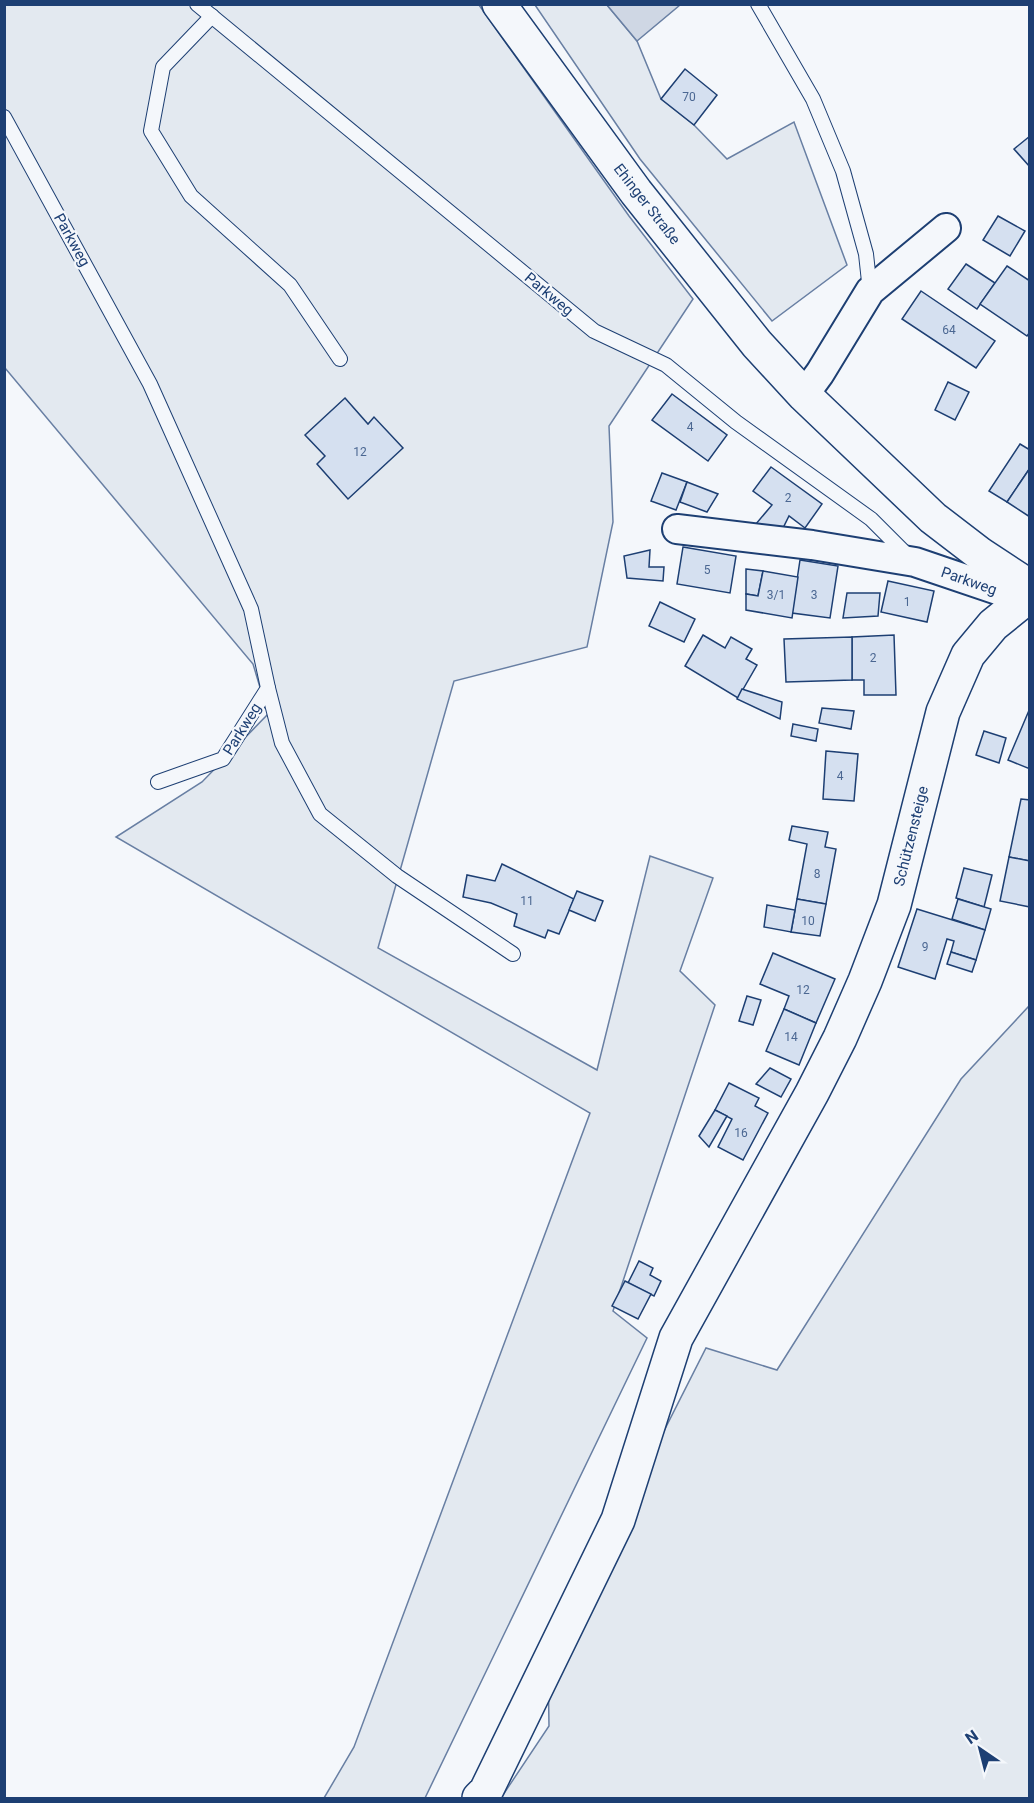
<svg xmlns="http://www.w3.org/2000/svg" width="1034" height="1803" viewBox="0 0 1034 1803" font-family="Roboto,sans-serif">
<style>
.green{fill:#e3e9f0;stroke:#687fa3;stroke-width:1.5}
.water{fill:#cfd7e4;stroke:#687fa3;stroke-width:1.5}
.building{fill:#d5e0f0;stroke:#1d3f73;stroke-width:1.5}
.lines{fill:none;stroke-linecap:round;stroke-linejoin:round}
.service-casing{stroke:#1d3f73;stroke-width:16}
.minor-casing{stroke:#1d3f73;stroke-width:32}
.tertiary-casing{stroke:#1d3f73;stroke-width:36}
.primary-casing{stroke:#1d3f73;stroke-width:36}
.service{stroke:#f4f7fb;stroke-width:14}
.minor{stroke:#f4f7fb;stroke-width:28}
.tertiary{stroke:#f4f7fb;stroke-width:33}
.primary{stroke:#f4f7fb;stroke-width:33}
.labels{text-anchor:middle;stroke-width:4.5;stroke-linejoin:round;paint-order:stroke}
.number-label{font-size:12px;fill:#4b6792}
.street-label{font-size:15px;fill:#1d3f73;stroke:#f4f7fb}
</style>
<rect width="100%" height="100%" fill="#f4f7fb"/>
<!-- green -->
<g class="green">
<polygon points="4,5 479,5 629,216 693,299 609,426 613,522 587,647 454,681 378,948 597,1070 650,856 713,878 680,971 715,1005 613,1311 647,1338 425,1798 324,1798 354,1747 590,1113 116,837 202,782 268,714 253,664 5,368"/>
<polygon points="535,5 607,5 637,41 661,99 694,125 727,159 794,122 847,265 772,321 640,159"/>
<polygon points="1029,1006 1029,1798 501,1798 549,1726 548,1660 706,1348 777,1370 961,1079"/>
</g>
<!-- water -->
<polygon class="water" points="607,5 680,5 637,41"/>
<!-- building -->
<g class="building">
<polygon points="685,69 717,95 694,125 661,99"/>
<polygon points="1030,136 1030,167 1014,149"/>
<polygon points="998,216 1025,231 1010,256 983,240"/>
<polygon points="966,264 995,283 977,309 948,289"/>
<polygon points="1007,266 1030,281 1030,332 1027,336 980,304"/>
<polygon points="921,291 995,341 976,368 902,319"/>
<polygon points="948,382 969,392 955,420 935,410"/>
<polygon points="672,394 727,435 708,461 652,420"/>
<polygon points="345,398 368,424 374,417 403,448 348,499 317,464 325,456 305,435"/>
<polygon points="1020,444 1030,450 1030,468 1007,502 989,491"/>
<polygon points="771,467 822,504 805,528 789,516 781,532 755,525 772,505 753,491"/>
<polygon points="1030,468 1030,517 1007,502"/>
<polygon points="662,473 687,482 676,510 651,501"/>
<polygon points="687,482 718,494 707,512 680,502"/>
<polygon points="683,547 736,556 730,593 677,584"/>
<polygon points="650,550 649,567 664,567 663,581 627,578 624,556"/>
<polygon points="800,560 838,566 830,618 792,613"/>
<polygon points="746,569 763,571 758,596 746,594"/>
<polygon points="763,571 798,577 792,618 746,610 746,594 758,596"/>
<polygon points="888,581 934,591 927,622 881,612"/>
<polygon points="847,593 880,593 878,616 843,618"/>
<polygon points="660,602 695,619 684,642 649,626"/>
<polygon points="703,635 725,648 731,637 752,649 746,659 757,665 738,698 685,666"/>
<polygon points="894,635 896,695 864,695 864,680 852,680 852,637"/>
<polygon points="852,637 852,680 786,682 784,639"/>
<polygon points="742,689 782,702 780,719 737,699"/>
<polygon points="822,708 854,711 851,729 819,723"/>
<polygon points="1030,708 1030,769 1008,760"/>
<polygon points="793,724 818,729 816,741 791,736"/>
<polygon points="984,731 1006,738 999,763 976,755"/>
<polygon points="826,751 858,754 854,801 823,799"/>
<polygon points="1021,799 1030,800 1030,861 1009,857"/>
<polygon points="792,826 828,832 825,847 836,849 826,904 797,899 807,844 789,840"/>
<polygon points="1009,857 1030,861 1030,907 1000,901"/>
<polygon points="502,864 574,899 559,934 548,930 545,938 514,926 517,914 491,903 463,897 467,875 495,881"/>
<polygon points="964,868 992,875 984,907 956,898"/>
<polygon points="577,891 603,901 595,921 569,910"/>
<polygon points="797,899 826,904 820,936 791,932"/>
<polygon points="958,899 991,909 985,930 952,919"/>
<polygon points="767,905 795,910 791,932 764,927"/>
<polygon points="917,909 985,930 976,960 951,952 954,941 947,939 935,979 898,967"/>
<polygon points="951,952 976,960 972,972 947,964"/>
<polygon points="773,953 835,979 816,1023 784,1009 789,996 760,984"/>
<polygon points="747,996 761,1000 753,1025 739,1021"/>
<polygon points="784,1009 816,1023 799,1065 766,1051"/>
<polygon points="770,1068 791,1079 781,1097 756,1084"/>
<polygon points="729,1083 759,1098 755,1106 768,1113 743,1160 718,1147 732,1119 715,1110"/>
<polygon points="715,1110 727,1116 709,1147 699,1136"/>
<polygon points="639,1261 653,1268 650,1275 661,1281 654,1296 628,1283"/>
<polygon points="625,1281 651,1294 638,1319 612,1306"/>
</g>
<g class="lines">
<!-- service casing -->
<g class="service-casing">
<g id="service">
<polyline points="197,4 594,331 666,365 736,422 871,519 909,557"/>
<polyline points="758,4 813,99 843,171 866,254 870,291"/>
<polyline points="212,16 163,67 151,131 191,196 290,285 340,359"/>
<polyline points="4,117 150,384 251,609 268,688 223,759 158,782"/>
<polyline points="268,688 282,743 320,814 397,876 513,954"/>
</g>
</g>
<!-- minor casing -->
<g class="minor-casing">
<g id="minor">
<polyline points="804,395 820,373 870,291 946,228"/>
<polyline points="677,529 812,545 915,562 1024,599"/>
</g>
</g>
<!-- tertiary casing -->
<g class="tertiary-casing">
<polyline id="tertiary" points="479,1798 486,1791 618,1520 676,1338 812,1093 840,1038 865,981 894,905 943,712 968,655 993,625 1030,595"/>
</g>
<!-- primary casing -->
<g class="primary-casing">
<polyline id="primary" points="499,4 636,192 757,344 804,395 933,518 980,554 1030,587"/>
</g>
<!-- service -->
<use href="#service" class="service"/>
<!-- minor -->
<use href="#minor" class="minor"/>
<!-- tertiary -->
<use href="#tertiary" class="tertiary"/>
<!-- primary -->
<use href="#primary" class="primary"/>
</g>
<g class="labels">
<!-- number labels -->
<g class="number-label">
<text x="689" y="101">70</text>
<text x="949" y="334">64</text>
<text x="690" y="431">4</text>
<text x="360" y="456">12</text>
<text x="788" y="502">2</text>
<text x="707" y="574">5</text>
<text x="776" y="599">3/1</text>
<text x="814" y="599">3</text>
<text x="907" y="606">1</text>
<text x="873" y="662">2</text>
<text x="840" y="780">4</text>
<text x="817" y="878">8</text>
<text x="527" y="905">11</text>
<text x="808" y="925">10</text>
<text x="925" y="951">9</text>
<text x="803" y="994">12</text>
<text x="791" y="1041">14</text>
<text x="741" y="1137">16</text>
</g>
<!-- street labels -->
<g class="street-label">
<text transform="translate(647 204) rotate(52)" y="5">Ehinger Straße</text>
<text transform="translate(72 240) rotate(61)" y="5">Parkweg</text>
<text transform="translate(549 294) rotate(40)" y="5">Parkweg</text>
<text transform="translate(969 581) rotate(19)" y="5">Parkweg</text>
<text transform="translate(242 729) rotate(-58)" y="5">Parkweg</text>
<text transform="translate(911 836) rotate(-76)" y="5">Schützensteige</text>
</g>
</g>
<!-- border -->
<rect width="1034" height="1803" fill="none" stroke="#1d3f73" stroke-width="12"/>
<!-- north arrow -->
<g transform="translate(980 1749) rotate(325)" stroke="#f4f7fb" stroke-width="4.5" paint-order="stroke">
<path d="M0-4.5L10 22L0 15L-10 22Z" fill="#1d3f73"/>
<text y="-9" font-size="16" font-weight="bold" text-anchor="middle" fill="#1d3f73">N</text>
</g>
</svg>
